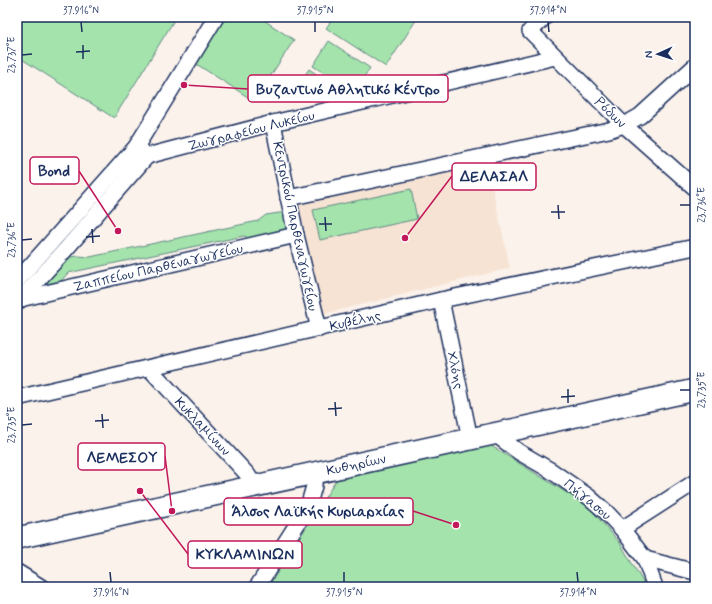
<svg xmlns="http://www.w3.org/2000/svg" width="712" height="604" viewBox="0 0 712 604" font-family="Mynerve,sans-serif">
<style>
.built{fill:#f6e3d3}
.green{fill:#a4e3ab;stroke:#608984}
.lines{fill:none;stroke-linecap:round;stroke-linejoin:round}
.street-casing{stroke:#1b2f5e;stroke-width:18}
.secondary-casing{stroke:#1b2f5e;stroke-width:24}
.street{stroke:#fff;stroke-width:15}
.secondary{stroke:#fff;stroke-width:21}
.ticks{fill:none;stroke:#1b2f5e;stroke-width:1.5}
.labels{text-anchor:middle;stroke-width:3;stroke-linejoin:round;paint-order:stroke}
.street-label{font-size:14px;fill:#1b2f5e;stroke:#fff}
.leader{fill:none;stroke:#c2185b;stroke-width:1.5}
.callout-dot{fill:#c2185b;stroke:#fff;stroke-width:1.5}
.callout{fill:#fff;stroke:#c2185b;stroke-width:1.5}
.callout-label{font-size:15px;text-anchor:middle;font-weight:bold;fill:#1b2f5e}
.neatline{fill:none;stroke:#1b2f5e;stroke-width:1.5}
.ticks-label{font-size:10px;text-anchor:middle;fill:#1b2f5e}
</style>
<rect width="100%" height="100%" fill="#fbf2eb"/>
<filter id="ink" filterUnits="userSpaceOnUse"><feTurbulence type="fractalNoise" baseFrequency=".025" numOctaves="2"/><feDisplacementMap in="SourceGraphic" scale="8" xChannelSelector="R" yChannelSelector="G"/><feConvolveMatrix kernelMatrix="1 2 1 2 8 2 1 2 1" color-interpolation-filters="sRGB"/></filter>
<g filter="url(#ink)">
<!-- built -->
<polygon class="built" points="487,163 510,268 323,314 299,205"/>
<!-- green -->
<g class="green">
<polygon points="17,17 176,17 114,118 17,56"/>
<polygon points="217,17 259,17 294,40 254,101 190,60"/>
<polygon points="334,17 418,17 386,67 326,28"/>
<polygon points="329,41 370,68 354,92 313,66"/>
<polygon points="309,69 331,84 321,99 299,84"/>
<polygon points="123,173 51,260 78,256 90,257 258,221 266,215 286,212 290,231 251,239 244,236 68,273 60,282 33,286 21,290 20,286"/>
<polygon points="411,189 417,219 320,240 313,210"/>
<polygon points="485,442 588,506 620,543 646,587 268,587 340,474"/>
</g>
<g class="lines">
<!-- street casing -->
<g class="street-casing">
<g id="street">
<polyline points="545,17 530,31 624,125 695,188"/>
<polyline points="273,123 296,235 319,329"/>
<polyline points="136,147 147,156 273,123 555,57"/>
<polyline points="288,198 609,130 624,125 640,116 695,66"/>
<polyline points="17,281 136,147 216,17"/>
<polyline points="17,298 20,299 296,235"/>
<polyline points="441,300 470,439"/>
<polyline points="19,301 66,249 147,156"/>
<polyline points="149,368 247,474 255,486"/>
<polyline points="17,398 441,300 695,247"/>
<polyline points="495,434 519,452 550,470 589,497 606,512 622,529 645,559 655,587"/>
<polyline points="622,529 695,482"/>
<polyline points="645,559 695,572"/>
<polyline points="17,572 41,587"/>
<polyline points="257,587 308,507 314,486 314,473"/>
</g>
</g>
<!-- secondary casing -->
<g class="secondary-casing">
<polyline id="secondary" points="17,538 695,390"/>
</g>
<!-- street -->
<use href="#street" class="street"/>
<!-- secondary -->
<use href="#secondary" class="secondary"/>
</g>
</g>
<!-- ticks -->
<path class="ticks" d="M81 22 82 32M315 22V32M548 22 549 32M83 45V59M76 52 90 51M22 55 32 54M558 205 559 219M680 205H690M551 212H565M325 217 326 231M319 224H332M92 229 93 243M86 237 100 236M22 240 32 239M568 389V403M680 390H690M561 397 575 396M335 402 336 416M328 409 342 408M102 414 103 428M95 421 109 420M22 425 32 424M110 572 111 582M344 572V582M577 572 578 582"/>
<g class="labels">
<!-- street labels -->
<g class="street-label">
<text transform="translate(611 112) rotate(44)" y="5">Ρόδων</text>
<text transform="translate(251 130) rotate(-14)" y="5">Ζωγραφείου Λυκείου</text>
<text transform="translate(296 226) rotate(78)" y="5">Κεντρικού Παρθεναγωγείου</text>
<text transform="translate(158 267) rotate(-13)" y="5">Ζαππείου Παρθεναγωγείου</text>
<text transform="translate(355 320) rotate(-13)" y="5">Κυβέλης</text>
<text transform="translate(456 370) rotate(78)" y="5">Χλόης</text>
<text transform="translate(203 426) rotate(47)" y="5">Κυκλαμίνων</text>
<text transform="translate(356 464) rotate(-12)" y="5">Κυθηρίων</text>
<text transform="translate(588 499) rotate(39)" y="5">Πήγασου</text>
</g>
</g>
<!-- callouts -->
<path class="leader" d="M184 85L248 89M118 231L79 171M405 238L452 176M172 511L165 456M456 525L413 511M140 491L188 554"/>
<g class="callout-dot">
<circle cx="184" cy="85" r="4"/>
<circle cx="118" cy="231" r="4"/>
<circle cx="405" cy="238" r="4"/>
<circle cx="172" cy="511" r="4"/>
<circle cx="456" cy="525" r="4"/>
<circle cx="140" cy="491" r="4"/>
</g>
<g class="callout">
<rect x="248" y="75" width="200" height="27" rx="4"/>
<rect x="30" y="157" width="49" height="27" rx="4"/>
<rect x="452" y="163" width="84" height="27" rx="4"/>
<rect x="78" y="443" width="87" height="27" rx="4"/>
<rect x="224" y="498" width="189" height="27" rx="4"/>
<rect x="188" y="541" width="114" height="27" rx="4"/>
</g>
<g class="callout-label">
<text x="348" y="94">Βυζαντινό Αθλητικό Κέντρο</text>
<text x="54" y="176">Bond</text>
<text x="494" y="181">ΔΕΛΑΣΑΛ</text>
<text x="122" y="462">ΛΕΜΕΣΟΥ</text>
<text x="318" y="516">Άλσος Λαϊκής Κυριαρχίας</text>
<text x="245" y="559">ΚΥΚΛΑΜΙΝΩΝ</text>
</g>
<!-- margin -->
<rect width="712" height="604" fill="none" stroke="#fff" stroke-width="44"/>
<!-- north arrow -->
<g transform="translate(658 54) rotate(267)" stroke="#ffffff" stroke-width="3" paint-order="stroke">
<path d="M0-3L7 15L0 10L-7 15Z" fill="#1b2f5e"/>
<text y="-6" font-size="11" font-weight="bold" text-anchor="middle" fill="#1b2f5e">N</text>
</g>
<rect x="22" y="22" width="668" height="560" class="neatline"/>
<g class="ticks-label">
<text x="81" y="14">37.916°N</text>
<text x="315" y="14">37.915°N</text>
<text x="548" y="14">37.914°N</text>
<text transform="translate(11 55) rotate(-90)" y="4">23.737°E</text>
<text transform="translate(701 205) rotate(-90)" y="4">23.736°E</text>
<text transform="translate(11 240) rotate(-90)" y="4">23.736°E</text>
<text transform="translate(701 390) rotate(-90)" y="4">23.735°E</text>
<text transform="translate(11 425) rotate(-90)" y="4">23.735°E</text>
<text x="111" y="596">37.916°N</text>
<text x="344" y="596">37.915°N</text>
<text x="578" y="596">37.914°N</text>
</g>
</svg>
